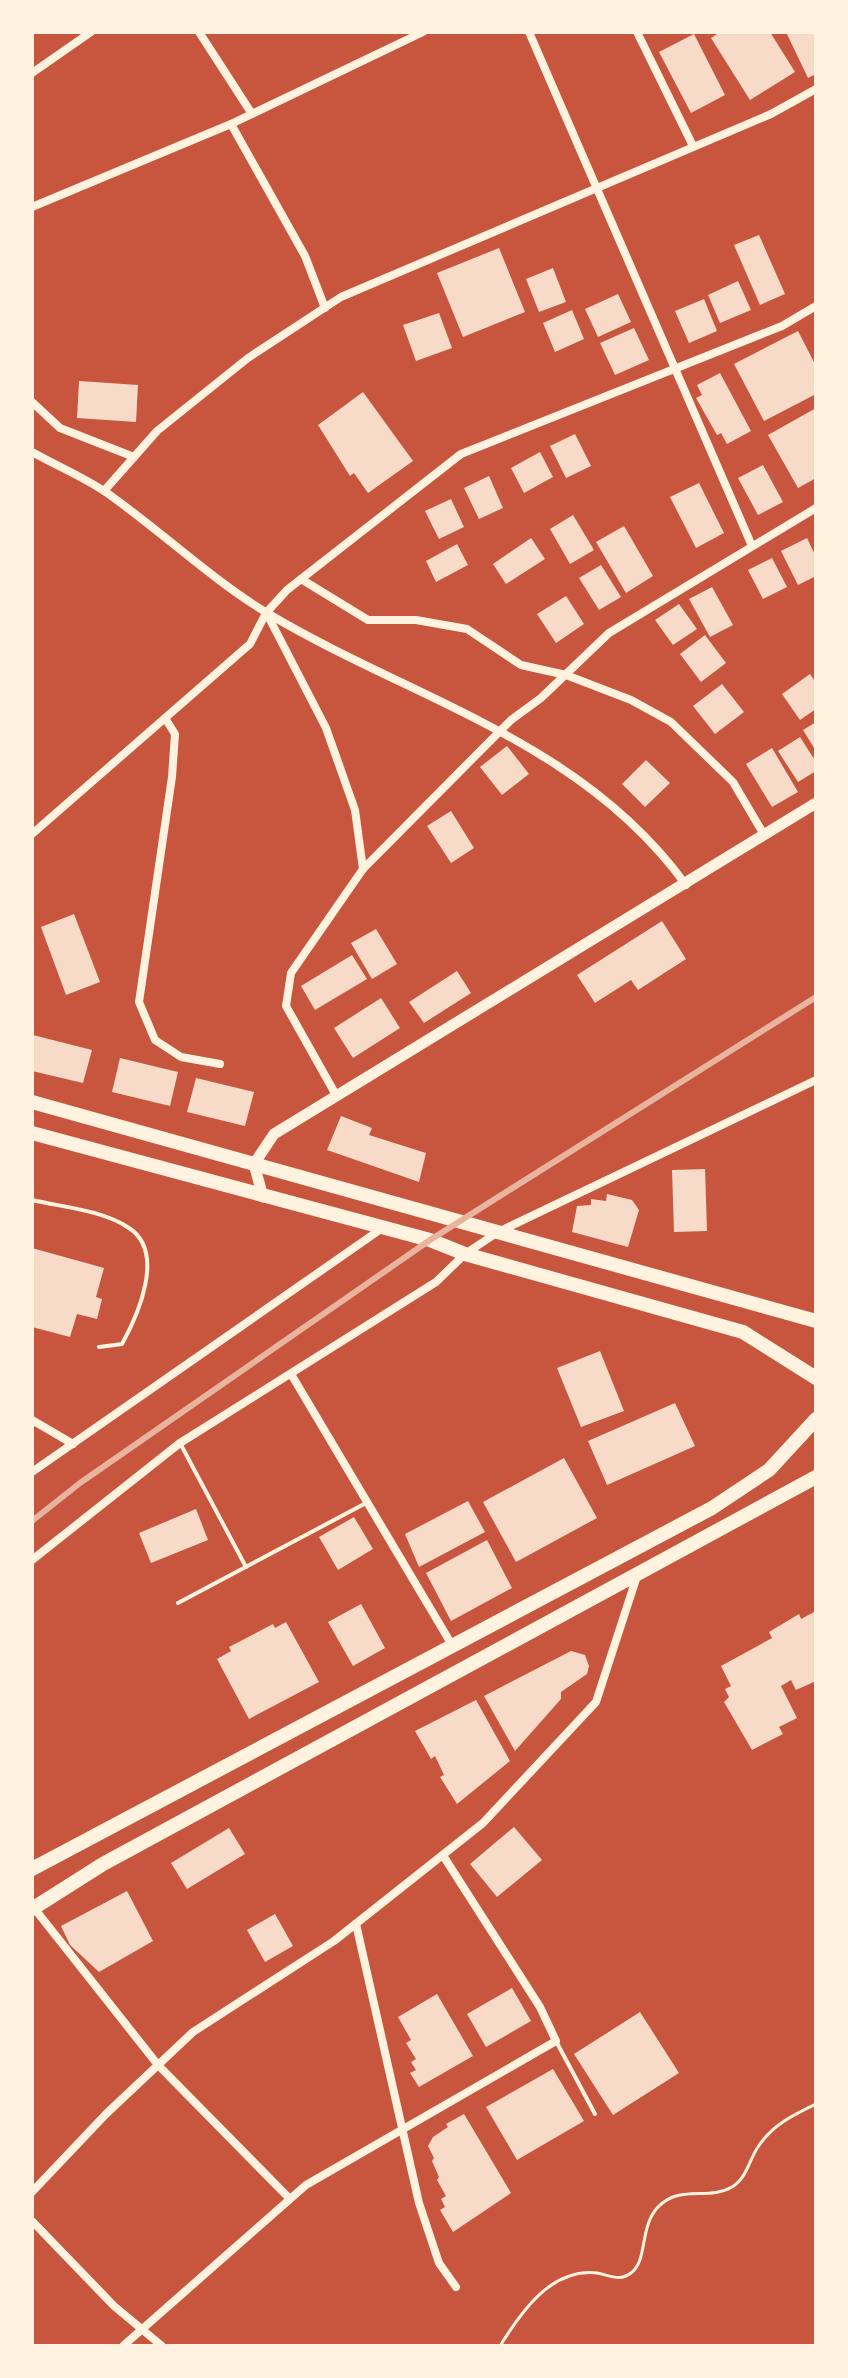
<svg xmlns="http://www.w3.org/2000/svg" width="848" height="2378" viewBox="0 0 848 2378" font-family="Bitter,serif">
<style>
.building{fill:#f7dbc8}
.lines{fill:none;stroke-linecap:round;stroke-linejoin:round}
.path{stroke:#fff3e0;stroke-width:3}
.service{stroke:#fff3e0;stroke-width:4}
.minor{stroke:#fff3e0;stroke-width:8}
.tertiary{stroke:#fff3e0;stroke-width:11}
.primary{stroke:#fff3e0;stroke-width:14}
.rail{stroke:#e9b49f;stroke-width:6}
</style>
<rect width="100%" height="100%" fill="#c8553d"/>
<!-- building -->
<g class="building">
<polygon points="720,32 770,32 795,72 750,100 711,38"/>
<polygon points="786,32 816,32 816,74 808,78"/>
<polygon points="694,34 725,95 691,113 659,52"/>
<polygon points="759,235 785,294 760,305 734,245"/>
<polygon points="499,248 525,312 463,337 437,273"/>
<polygon points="553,268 566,302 539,312 526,279"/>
<polygon points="738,281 751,310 720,323 708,295"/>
<polygon points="618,294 631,322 598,337 585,309"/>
<polygon points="704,299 717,331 689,343 675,311"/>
<polygon points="572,310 584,339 555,352 543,323"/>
<polygon points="439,313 452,348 416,361 403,325"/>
<polygon points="634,328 649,360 615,375 600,343"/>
<polygon points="798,331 816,366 816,394 764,421 734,364"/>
<polygon points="720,373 751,431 727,444 721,433 717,435 696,398 702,395 697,385"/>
<polygon points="79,381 138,385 136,422 77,418"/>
<polygon points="363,392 413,461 368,493 354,473 350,476 318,425"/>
<polygon points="816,408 816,478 798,488 768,435"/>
<polygon points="575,434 591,466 566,478 550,446"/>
<polygon points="540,452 553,477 524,493 511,468"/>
<polygon points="763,465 783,502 758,515 738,478"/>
<polygon points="489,476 503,508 479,519 464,488"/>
<polygon points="699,483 724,533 696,548 670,497"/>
<polygon points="451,499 464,527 439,539 425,511"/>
<polygon points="573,515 594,550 570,564 550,529"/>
<polygon points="624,526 653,576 626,593 596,542"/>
<polygon points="531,538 545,559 506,584 493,564"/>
<polygon points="807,538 816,557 816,576 798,585 781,551"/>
<polygon points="457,544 468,565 436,582 426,561"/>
<polygon points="772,558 787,587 763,599 748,570"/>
<polygon points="601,565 621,597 599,610 579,578"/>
<polygon points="712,587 733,625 710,637 689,599"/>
<polygon points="566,596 584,624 556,643 537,614"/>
<polygon points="679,604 697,629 673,645 655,620"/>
<polygon points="705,635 726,663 701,682 680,654"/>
<polygon points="810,674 816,683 816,709 800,720 782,694"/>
<polygon points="722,684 744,712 715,734 693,706"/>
<polygon points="816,722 816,751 803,730"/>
<polygon points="800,737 816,762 816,771 798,782 778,751"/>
<polygon points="507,746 529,774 502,795 480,767"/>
<polygon points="772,748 798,792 772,807 746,764"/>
<polygon points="646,760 670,783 645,807 622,784"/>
<polygon points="451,811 474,848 451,863 427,826"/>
<polygon points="74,914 100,982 66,995 41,927"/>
<polygon points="662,921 686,959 638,990 631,980 595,1003 577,975"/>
<polygon points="376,929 397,964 372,979 351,943"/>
<polygon points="352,955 367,979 315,1010 301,986"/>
<polygon points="457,971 471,993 424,1023 409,1002"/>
<polygon points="381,998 400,1028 353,1058 334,1028"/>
<polygon points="33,1035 92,1050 83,1083 32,1071"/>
<polygon points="120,1058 178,1072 170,1106 112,1092"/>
<polygon points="196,1078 254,1092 245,1126 187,1112"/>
<polygon points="341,1116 372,1128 369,1135 426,1153 419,1182 327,1150"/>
<polygon points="705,1169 707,1231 674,1232 672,1170"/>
<polygon points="607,1194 632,1200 639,1210 628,1247 572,1232 577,1206 591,1205 591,1199 606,1201"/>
<polygon points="32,1248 104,1268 96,1297 102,1299 97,1319 77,1314 70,1337 32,1327"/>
<polygon points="600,1351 624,1411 581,1427 557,1368"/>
<polygon points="675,1403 695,1446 607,1485 588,1441"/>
<polygon points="564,1458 597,1518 516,1562 483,1502"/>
<polygon points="468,1501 485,1532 419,1567 405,1534"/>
<polygon points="196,1509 208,1540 151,1563 139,1533"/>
<polygon points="354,1517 373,1549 338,1570 319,1537"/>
<polygon points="487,1540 512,1588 451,1621 426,1573"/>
<polygon points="361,1604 385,1648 353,1666 328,1622"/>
<polygon points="816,1611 816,1681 796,1690 791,1680 781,1686 797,1718 779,1727 783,1734 752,1750 724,1702 729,1697 725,1689 731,1686 721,1666 772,1638 769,1632 799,1614 801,1619"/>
<polygon points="286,1622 319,1682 249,1719 217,1659 231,1651 229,1647 273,1624 275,1628"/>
<polygon points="571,1651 585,1655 589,1666 587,1674 561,1692 561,1699 515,1751 484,1696"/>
<polygon points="476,1700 510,1761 457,1804 440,1777 444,1775 435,1756 431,1759 415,1731"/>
<polygon points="514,1827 542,1860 497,1897 470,1864"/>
<polygon points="229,1828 245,1854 187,1889 171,1863"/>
<polygon points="127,1891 153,1941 99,1972 70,1945 61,1926"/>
<polygon points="275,1914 293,1946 265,1962 247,1930"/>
<polygon points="512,1988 531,2021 486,2047 467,2014"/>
<polygon points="437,1994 473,2056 419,2087 410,2073 416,2070 411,2062 416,2059 406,2043 411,2040 398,2017"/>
<polygon points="640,2012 679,2073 613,2115 574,2054"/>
<polygon points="553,2069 584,2121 517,2160 486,2107"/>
<polygon points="464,2114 511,2193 453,2232 440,2210 445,2207 441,2199 446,2196 437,2180 439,2177 432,2161 434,2158 428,2146 433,2137 448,2127 446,2124"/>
</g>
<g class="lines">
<!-- path -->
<path class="path" d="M500 2346C521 2312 551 2268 597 2273 609 2275 620 2282 631 2273 648 2261 639 2227 658 2207 680 2184 708 2201 732 2187 747 2178 749 2160 758 2147 772 2125 793 2115 816 2104"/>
<!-- service -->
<g class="service">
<path d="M32 1200C62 1207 103 1210 129 1228 166 1252 138 1315 122 1344L99 1347"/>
<polyline points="180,1443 246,1567"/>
<polyline points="178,1603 366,1503"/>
<polyline points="557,2043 595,2114"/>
</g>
<!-- minor -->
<g class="minor">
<polyline points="199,32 252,114"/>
<polyline points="529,32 752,546"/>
<polyline points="637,32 693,146"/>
<polyline points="32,73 91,32"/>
<polyline points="231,124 305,256 325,308"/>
<polyline points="32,207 231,124 423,32"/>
<polyline points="32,402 60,428 134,457"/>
<path d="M32 452C57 466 84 477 107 493 161 531 211 579 267 613 413 700 581 740 686 885"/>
<polyline points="104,491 157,431 248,358 341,297 771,114 816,89"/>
<polyline points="301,579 368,620 416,620 467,629 521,665 566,675 631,700 671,722 733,782 763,833"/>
<polyline points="267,614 326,728 355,810 363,869"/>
<polyline points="165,718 175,734 172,777 139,1002 155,1040 181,1057 220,1064"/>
<polyline points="32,834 250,644 266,613 287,590 461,454 782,326 816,306"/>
<polyline points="336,1095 286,1006 291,973 363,869 511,720 541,698 609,633 816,508"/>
<polyline points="291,1374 452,1645"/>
<polyline points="32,1420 73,1444"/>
<polyline points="32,1472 381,1229"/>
<polyline points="32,1560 180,1443 436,1282 465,1254 498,1232 816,1080"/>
<polyline points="34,1908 158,2065 290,2199"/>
<polyline points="356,1924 419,2203 439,2263 456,2287"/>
<polyline points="32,2192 106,2114 193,2032 334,1941 483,1823 596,1702 637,1576"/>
<polyline points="32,2221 114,2306 162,2346"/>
<polyline points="123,2346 306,2185 556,2041 540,2007 444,1857"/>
</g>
<!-- tertiary -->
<polyline class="tertiary" points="263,1197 254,1164 274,1134 816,803"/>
<!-- primary -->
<g class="primary">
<polyline points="32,1102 816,1321"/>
<polyline points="32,1133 430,1240 465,1254 743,1332 816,1378"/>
<polyline points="32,1869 712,1508 769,1470 816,1419"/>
<polyline points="32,1909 103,1864 816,1477"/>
</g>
<!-- rail -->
<polyline class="rail" points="32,1521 80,1483 430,1240 816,997"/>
</g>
<!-- border -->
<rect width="848" height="2378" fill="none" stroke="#fff3e0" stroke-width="68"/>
</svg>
